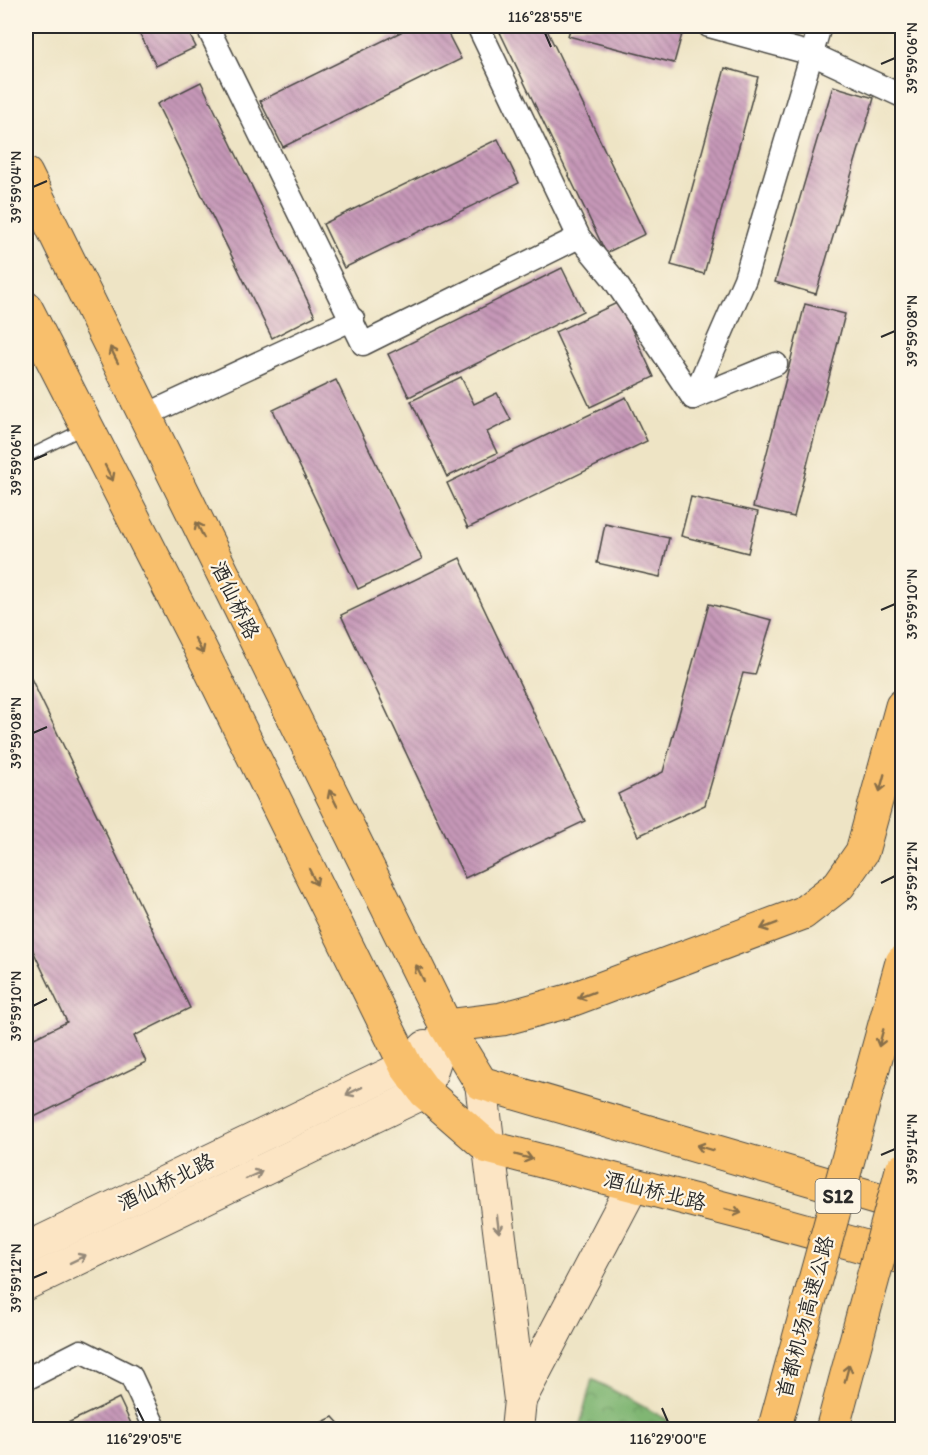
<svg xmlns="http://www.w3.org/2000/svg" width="928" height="1455" viewBox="0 0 928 1455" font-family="Itim,'LXGW WenKai TC',sans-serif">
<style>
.forest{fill:url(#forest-crowns);stroke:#56704f;stroke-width:1.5}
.building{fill:url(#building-back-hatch)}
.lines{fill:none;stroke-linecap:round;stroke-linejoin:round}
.lane-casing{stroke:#484742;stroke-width:13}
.street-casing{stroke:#484742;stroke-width:25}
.secondary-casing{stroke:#484742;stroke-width:34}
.primary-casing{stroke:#484742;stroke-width:35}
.highway-casing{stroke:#484742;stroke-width:35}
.lane{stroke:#fff;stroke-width:10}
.street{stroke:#fff;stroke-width:22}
.secondary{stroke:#fce5c4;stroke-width:32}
.primary{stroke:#f8bf6c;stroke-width:33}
.highway{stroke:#f8bf6c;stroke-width:33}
.highway-bridge-casing{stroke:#484742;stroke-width:35;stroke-linecap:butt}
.highway-bridge{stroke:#f8bf6c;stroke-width:33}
.oneway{stroke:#876e48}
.oneway2{stroke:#948878}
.ticks{fill:none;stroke:#2b2b2b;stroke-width:2}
.labels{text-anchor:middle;stroke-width:4.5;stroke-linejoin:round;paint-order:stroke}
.shield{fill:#fcf5e5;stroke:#6a6863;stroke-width:1.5}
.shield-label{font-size:20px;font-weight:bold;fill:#2b2b2b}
.street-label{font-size:21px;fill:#2b2b2b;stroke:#fcf5e5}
.neatline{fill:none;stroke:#2b2b2b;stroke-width:2}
.ticks-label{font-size:15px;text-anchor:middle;fill:#2b2b2b}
</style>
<defs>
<pattern id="forest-crowns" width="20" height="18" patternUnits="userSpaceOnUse" patternTransform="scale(1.5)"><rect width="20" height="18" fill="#80b673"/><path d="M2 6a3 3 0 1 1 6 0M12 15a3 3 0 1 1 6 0" fill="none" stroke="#69945f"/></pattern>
<pattern id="building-back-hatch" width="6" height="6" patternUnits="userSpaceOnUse" patternTransform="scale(1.5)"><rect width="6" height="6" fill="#c698b8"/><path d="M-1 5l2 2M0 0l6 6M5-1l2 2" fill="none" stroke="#a17c96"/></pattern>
</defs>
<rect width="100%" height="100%" fill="#fcf5e5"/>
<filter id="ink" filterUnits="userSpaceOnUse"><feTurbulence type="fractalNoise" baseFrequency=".0167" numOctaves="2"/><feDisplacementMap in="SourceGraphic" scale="12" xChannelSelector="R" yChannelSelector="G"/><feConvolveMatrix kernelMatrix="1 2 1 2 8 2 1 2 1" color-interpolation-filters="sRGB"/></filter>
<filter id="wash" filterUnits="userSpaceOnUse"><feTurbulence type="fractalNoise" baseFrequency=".008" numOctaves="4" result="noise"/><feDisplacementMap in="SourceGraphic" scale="24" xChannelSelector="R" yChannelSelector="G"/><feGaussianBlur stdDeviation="1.35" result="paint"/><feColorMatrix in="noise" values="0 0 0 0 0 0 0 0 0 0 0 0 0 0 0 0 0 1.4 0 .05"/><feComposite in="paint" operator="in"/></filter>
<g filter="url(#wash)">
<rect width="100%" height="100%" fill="#eee4c5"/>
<!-- forest -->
<polygon class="forest" points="592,1379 668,1420 666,1429 579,1429"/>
<g id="blocks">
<!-- building -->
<g class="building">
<polygon points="136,26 185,26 196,47 156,66"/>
<polygon points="413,26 444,26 461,59 283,147 260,101"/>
<polygon points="497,26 545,26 645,234 606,253"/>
<polygon points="571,26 676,26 684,27 674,63 568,36"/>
<polygon points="725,68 758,77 704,274 671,265"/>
<polygon points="201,82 315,316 272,338 157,104"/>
<polygon points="833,86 874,98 816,294 775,282"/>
<polygon points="498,139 519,183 344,268 323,224"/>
<polygon points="562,268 583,311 409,397 388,354"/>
<polygon points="619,302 654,377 590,407 555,332"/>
<polygon points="805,304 845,314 794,517 753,507"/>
<polygon points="461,377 474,404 497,393 511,420 487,432 497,453 447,477 411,401"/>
<polygon points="336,380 422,559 358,589 273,410"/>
<polygon points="626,397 647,441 468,528 447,483"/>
<polygon points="691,497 758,512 748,553 681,536"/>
<polygon points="605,524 669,538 660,577 597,563"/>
<polygon points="460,558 585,821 465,878 341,615"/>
<polygon points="709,604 772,620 755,675 743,673 705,805 638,836 618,794 663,772"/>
<polygon points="26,668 190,1008 134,1036 146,1062 26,1121 26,1042 67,1022 26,936"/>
<polygon points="119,1398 134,1430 53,1430 99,1408"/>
<polygon points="333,1417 345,1430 306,1430"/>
</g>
</g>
</g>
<g filter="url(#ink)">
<use href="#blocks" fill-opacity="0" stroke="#484742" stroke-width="1.5"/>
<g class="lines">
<!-- lane casing -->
<g class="lane-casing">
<polyline id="lane" points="26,457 83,429"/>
</g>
<!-- street casing -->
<g class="street-casing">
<g id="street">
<polyline points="207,26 363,344 579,237"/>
<polyline points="478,26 579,237 612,277 693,398 776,364"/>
<polyline points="709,26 812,54 902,96"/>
<polyline points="693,398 745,279 820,26"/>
<polyline points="144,416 353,319"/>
<polyline points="26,1379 81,1351 131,1376 156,1430"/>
</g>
</g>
<!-- secondary casing -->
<g class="secondary-casing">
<g id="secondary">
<polyline points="481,1083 520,1400 517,1430"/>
<polyline points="26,1249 406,1066 425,1047"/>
<polyline points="26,1284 425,1092 446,1026"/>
<polyline points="520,1400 633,1185"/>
</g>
</g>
<!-- primary casing -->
<g class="primary-casing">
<g id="primary">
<polyline points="26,174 446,1026 481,1083 902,1206"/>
<polyline points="26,308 200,648 406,1066 425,1092 488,1147 746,1214 902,1257"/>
</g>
</g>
<!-- highway casing -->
<g class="highway-casing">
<polyline id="highway" points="446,1026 502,1019 568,1001 803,913 839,885 862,852 902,706"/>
</g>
<!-- lane -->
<use href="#lane" class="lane"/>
<!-- street -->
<use href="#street" class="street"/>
<!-- secondary -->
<use href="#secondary" class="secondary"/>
<!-- primary -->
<use href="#primary" class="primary"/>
<!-- highway -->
<use href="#highway" class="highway"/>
<!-- highway-bridge casing -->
<g class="highway-bridge-casing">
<g id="highway-bridge">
<polyline points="774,1430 902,962"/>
<polyline points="832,1430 902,1170"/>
</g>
</g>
<!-- highway-bridge -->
<use href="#highway-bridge" class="highway-bridge"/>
</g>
<!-- one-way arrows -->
<defs><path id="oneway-shaft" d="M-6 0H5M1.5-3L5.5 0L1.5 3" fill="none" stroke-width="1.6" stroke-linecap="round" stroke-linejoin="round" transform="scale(1.5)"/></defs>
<g class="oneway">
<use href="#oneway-shaft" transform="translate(114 355) rotate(-116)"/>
<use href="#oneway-shaft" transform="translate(109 473) rotate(63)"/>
<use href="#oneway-shaft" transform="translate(200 530) rotate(-116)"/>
<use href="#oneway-shaft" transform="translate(199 646) rotate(63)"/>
<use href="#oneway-shaft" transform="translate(882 783) rotate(105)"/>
<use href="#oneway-shaft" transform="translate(333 798) rotate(-116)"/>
<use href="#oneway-shaft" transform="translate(313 877) rotate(64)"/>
<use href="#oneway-shaft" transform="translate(769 926) rotate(159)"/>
<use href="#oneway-shaft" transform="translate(420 973) rotate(-116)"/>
<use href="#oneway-shaft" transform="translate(586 995) rotate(159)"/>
<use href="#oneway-shaft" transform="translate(881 1038) rotate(105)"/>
<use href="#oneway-shaft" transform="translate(705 1148) rotate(-164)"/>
<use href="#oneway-shaft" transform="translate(524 1157) rotate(15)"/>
<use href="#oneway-shaft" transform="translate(733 1211) rotate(14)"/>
<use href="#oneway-shaft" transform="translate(847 1373) rotate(-75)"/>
</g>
<g class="oneway2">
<use href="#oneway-shaft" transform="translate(354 1091) rotate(154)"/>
<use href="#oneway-shaft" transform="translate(254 1175) rotate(-26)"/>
<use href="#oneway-shaft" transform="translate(498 1224) rotate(83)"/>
<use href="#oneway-shaft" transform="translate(78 1259) rotate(-26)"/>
</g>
</g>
<!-- ticks -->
<path class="ticks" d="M545 33 551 47M881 64 895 58M33 187 47 181M881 337 895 331M33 460 47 454M881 610 895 604M33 733 47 727M881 883 895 876M33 1006 47 999M881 1155 895 1149M33 1278 47 1272M137 1408 144 1422M662 1408 668 1422"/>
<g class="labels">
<!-- shield labels -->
<rect class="shield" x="815.5" y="1179" width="45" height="34" rx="4.5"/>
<g class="shield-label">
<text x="838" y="1203">S12</text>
</g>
<!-- street labels -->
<g class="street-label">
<text transform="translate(235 600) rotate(64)" y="7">酒仙桥路</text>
<text transform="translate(166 1182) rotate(-26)" y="7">酒仙桥北路</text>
<text transform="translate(655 1191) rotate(14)" y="7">酒仙桥北路</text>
<text transform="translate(805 1317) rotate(-75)" y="7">首都机场高速公路</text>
</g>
</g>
<!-- margin -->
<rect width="928" height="1455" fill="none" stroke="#fcf5e5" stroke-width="66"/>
<rect x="33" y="33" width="862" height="1389" class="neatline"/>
<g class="ticks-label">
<text x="545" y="22">116°28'55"E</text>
<text transform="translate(912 58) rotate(-90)" y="5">39°59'06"N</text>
<text transform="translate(16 187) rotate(-90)" y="5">39°59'04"N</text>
<text transform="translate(912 331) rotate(-90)" y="5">39°59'08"N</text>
<text transform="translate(16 460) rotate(-90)" y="5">39°59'06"N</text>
<text transform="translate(912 604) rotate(-90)" y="5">39°59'10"N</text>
<text transform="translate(16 733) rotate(-90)" y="5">39°59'08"N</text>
<text transform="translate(912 876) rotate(-90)" y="5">39°59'12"N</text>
<text transform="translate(16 1006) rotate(-90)" y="5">39°59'10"N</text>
<text transform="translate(912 1149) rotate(-90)" y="5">39°59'14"N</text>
<text transform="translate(16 1278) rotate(-90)" y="5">39°59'12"N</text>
<text x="144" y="1444">116°29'05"E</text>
<text x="668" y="1444">116°29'00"E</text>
</g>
</svg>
